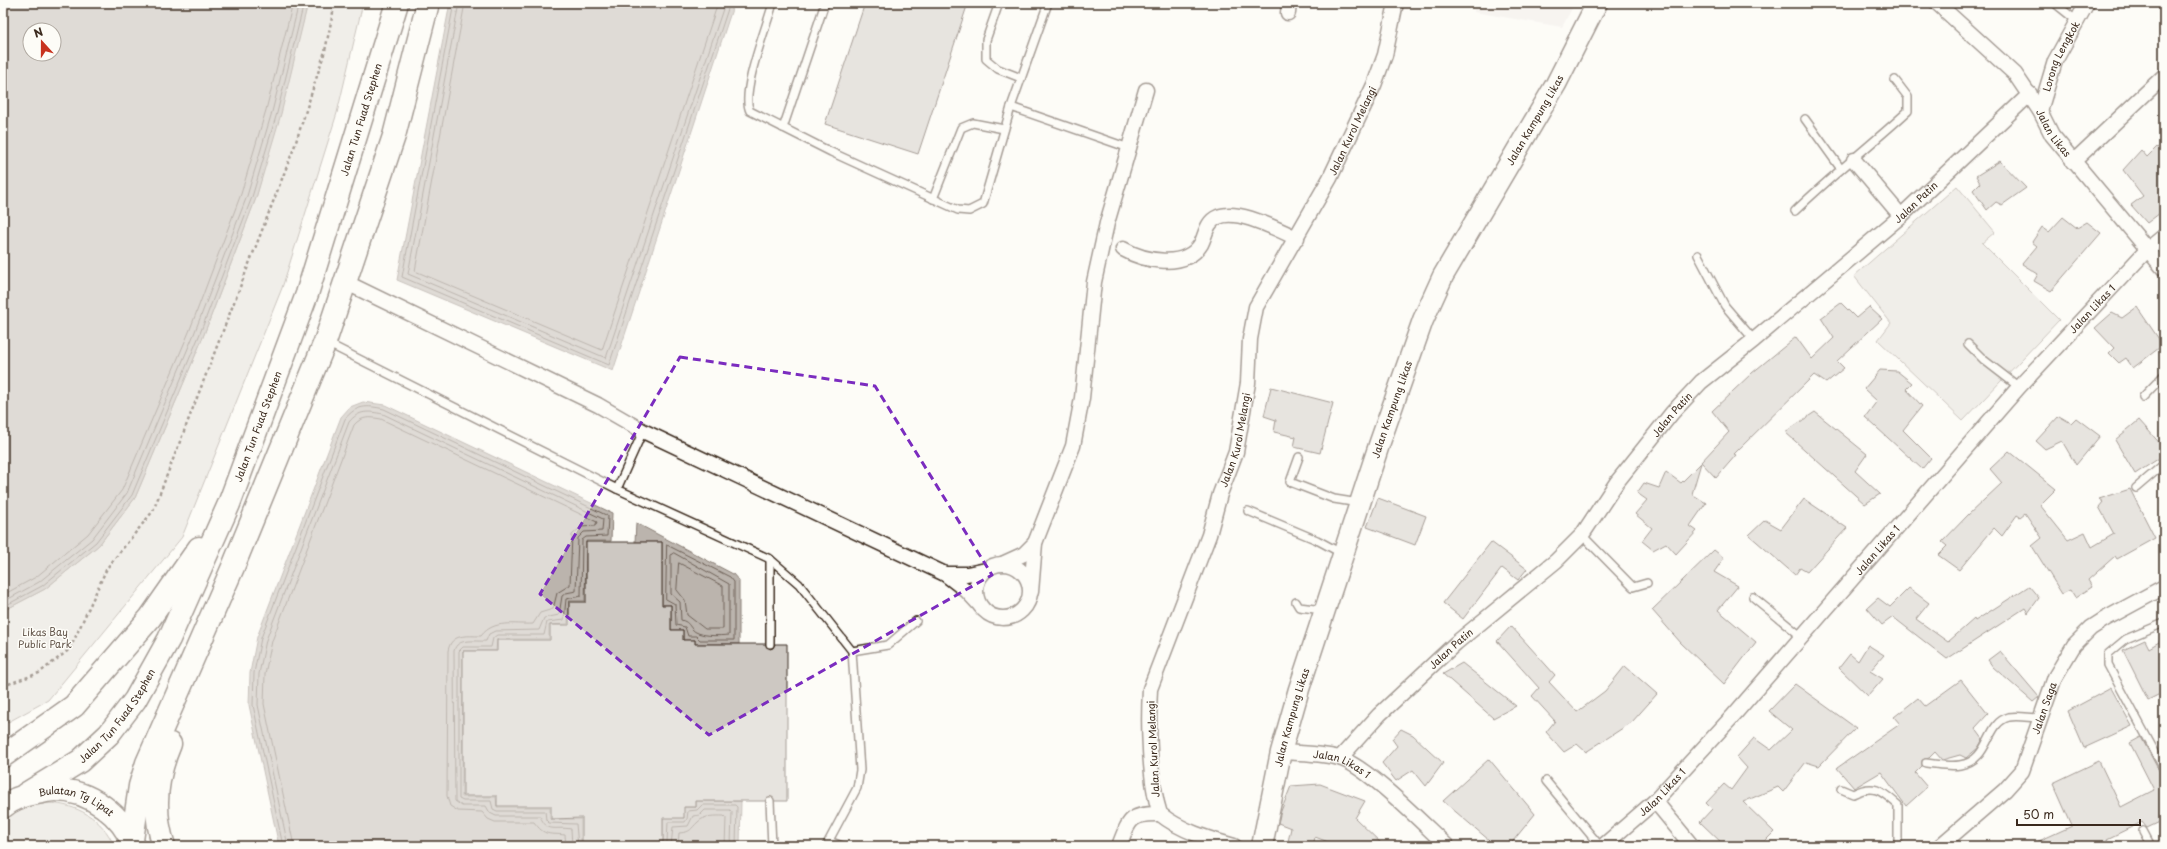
<svg xmlns="http://www.w3.org/2000/svg" width="2167" height="849" viewBox="0 0 2167 849" font-family="'Playpen Sans',sans-serif">
<style>
.built{fill:#efece7}
.green{fill:#e1ded7;stroke:#8e847a}
.water{fill:#bbb4ad;stroke:#887d74;fill-rule:evenodd}
.lines{fill:none;stroke-linecap:round;stroke-linejoin:round}
.shore{stroke:#6e6157;stroke-width:1}
.building{fill:#cdc8c2;stroke:#3b2a1e}
.lane-casing{stroke:#3b2a1e;stroke-width:10}
.street-casing{stroke:#3b2a1e;stroke-width:17}
.secondary-casing{stroke:#3b2a1e;stroke-width:23}
.highway-casing{stroke:#3b2a1e;stroke-width:25}
.path{stroke:#3b2a1e;stroke-width:2.5;stroke-dasharray:3 3;stroke-linecap:butt}
.lane{stroke:#fdfcf7;stroke-width:7}
.street{stroke:#fdfcf7;stroke-width:14}
.secondary{stroke:#fdfcf7;stroke-width:20}
.highway{stroke:#fdfcf7;stroke-width:22}
.marked{fill:none;stroke:#7b2cbf;stroke-width:3;stroke-dasharray:8 5;stroke-linejoin:round}
.labels{text-anchor:middle;stroke-width:3;stroke-linejoin:round;paint-order:stroke}
.street-label{font-size:10px;fill:#3b2a1e;stroke:#fdfcf7}
.park-label{font-size:10px;fill:#64574c;stroke:#fdfcf7}
</style>
<rect width="100%" height="100%" fill="#fdfcf7"/>
<filter id="ink" filterUnits="userSpaceOnUse"><feTurbulence type="fractalNoise" baseFrequency=".025" numOctaves="2"/><feDisplacementMap in="SourceGraphic" scale="8" xChannelSelector="R" yChannelSelector="G"/><feConvolveMatrix kernelMatrix="1 2 1 2 8 2 1 2 1" color-interpolation-filters="sRGB"/></filter>
<g filter="url(#ink)">
<!-- built -->
<polygon class="built" points="1474,3 1575,3 1562,27 1474,12"/>
<!-- green -->
<g class="green">
<polygon points="308,3 363,3 337,113 282,288 182,537 48,700 3,725 3,611 45,589 99,545 135,498 203,337 256,198"/>
<polygon points="1957,186 1995,232 1982,243 2059,320 1963,421 1878,340 1891,323 1854,276"/>
<path d="M47 803C76 804 103 818 114 846H3V819L21 808Z"/>
</g>
<!-- water -->
<g class="water">
<path d="M3 3H308L281 114 256 198 203 337 135 498 99 545 45 589 3 611ZM30 30H54V54H30Z"/>
<polygon points="450,3 734,3 613,371 397,280"/>
<polygon points="363,402 385,405 612,513 611,541 586,541 585,601 569,601 568,624 549,625 549,639 497,639 496,651 463,651 462,797 496,797 497,807 550,807 550,819 581,819 581,844 613,844 613,846 279,846 249,705 250,673 257,637 341,417 350,407"/>
<polygon points="636,523 733,574 739,581 739,644 695,644 695,640 683,640 683,630 671,630 671,605 662,605 662,542 635,542"/>
<polygon points="696,801 741,801 740,846 634,846 634,842 663,842 663,818 684,807 696,807"/>
</g>
<g class="lines">
<!-- shore -->
<g class="shore">
<polyline points="454,3 402,277 609,365 730,3"/>
<polyline points="459,3 408,274 606,358 725,3"/>
<polyline points="465,3 415,271 602,350 718,3"/>
<polygon points="667,545 730,577 734,582 734,640 700,640 696,636 688,636 685,627 676,625 675,604 666,599"/>
<path d="M674 553 729 584V635C720 636 698 637 692 629 688 624 688 622 681 620L680 602 671 594V555Z"/>
<polygon points="679,563 723,586 723,629 705,629 687,615 685,600 677,590"/>
<polyline points="3,595 36,577 88,534 122,490 189,332 241,194 266,110 293,3"/>
<polyline points="3,602 39,582 92,539 127,493 194,334 247,196 272,112 299,3"/>
<polyline points="3,607 42,586 96,542 132,495 199,336 252,197 277,113 304,3"/>
<path d="M283 846 253 705 254 673 261 638 345 419C356 405 367 405 384 409L608 516 607 536 586 537 582 540 581 596 566 599 564 620 547 622 544 635H497L493 638 491 647H463L459 651V799L463 801H491L493 809 497 811H545L546 820 549 823 576 824 578 846"/>
<path d="M288 846 258 705 259 674 266 640 349 422C359 410 368 411 383 414L603 519 602 531 584 532 578 538 576 591 566 593 562 596 559 615 544 618 539 630 495 631 489 634 486 641C475 642 457 637 454 651L455 801 462 806H486L490 813 496 816H540C548 834 554 826 571 829L572 846"/>
<path d="M294 846 264 704 265 674 272 641 354 425C362 416 370 417 381 419L597 522 595 526 581 527 572 535 570 585 557 593 553 609 540 613 533 624C514 625 494 619 481 636 467 636 451 633 448 651L447 796 450 806 458 811 482 812 488 819 495 822H534C545 837 549 833 565 835L566 846"/>
<polyline points="664,846 667,842 668,822 685,822 687,819 688,811 697,810 702,805 735,805 737,807 736,846"/>
<polyline points="671,846 673,827 688,826 693,816 700,815 705,810 730,810 732,812 731,846"/>
<path d="M678 846 679 833C692 832 690 829 698 822 705 815 715 816 724 816L726 818 725 846"/>
</g>
</g>
<!-- building -->
<g class="building">
<polygon points="865,3 968,3 918,154 825,124"/>
<polygon points="2157,147 2164,152 2164,210 2147,223 2131,205 2143,196 2123,170 2141,150 2147,157"/>
<polygon points="2000,161 2026,188 2002,205 1996,202 1987,210 1973,190 1980,183 1976,176"/>
<polygon points="2063,217 2077,228 2087,222 2101,233 2051,291 2034,281 2038,274 2022,264 2037,246 2032,242 2042,227 2049,232"/>
<polygon points="1841,303 1856,318 1869,307 1882,319 1837,361 1844,368 1826,383 1814,375 1734,454 1736,455 1716,478 1701,462 1729,432 1712,411 1752,373 1796,337 1812,359 1834,338 1821,318"/>
<polygon points="2137,307 2163,345 2133,368 2126,358 2119,363 2109,353 2114,348 2095,328 2112,313 2122,318"/>
<polygon points="1880,370 1897,371 1912,383 1906,389 1922,406 1903,430 1931,458 1922,469 1865,417 1877,401 1864,389"/>
<polygon points="1271,387 1333,403 1320,453 1294,447 1296,437 1274,432 1276,420 1264,416"/>
<polygon points="1815,412 1867,454 1855,471 1880,494 1865,504 1785,432"/>
<polygon points="2059,416 2071,423 2076,418 2100,436 2076,465 2062,441 2045,449 2036,441"/>
<polygon points="2139,420 2164,448 2164,455 2135,474 2115,440"/>
<polygon points="2009,451 2056,489 2040,505 2068,540 2085,532 2092,547 2114,534 2099,507 2103,502 2099,499 2130,489 2155,538 2117,559 2115,556 2088,580 2092,587 2075,598 2070,590 2062,594 2032,546 2042,538 2025,513 2020,517 2017,515 2002,536 1994,528 1959,570 1938,555 1947,546 1942,542 1968,515 2002,483 1990,469"/>
<polygon points="1701,463 1692,494 1706,503 1690,526 1697,531 1676,554 1666,543 1653,550 1642,541 1652,528 1635,514 1647,500 1637,493 1644,483 1659,488 1666,472 1681,483"/>
<polygon points="1378,498 1426,516 1415,545 1367,527"/>
<polygon points="1804,499 1847,528 1807,572 1800,568 1795,575 1749,535 1765,520 1781,529"/>
<polygon points="586,542 662,542 662,605 671,605 671,630 683,630 683,640 695,640 695,644 765,644 770,649 773,648 775,644 787,644 787,801 775,801 770,796 765,801 696,801 696,807 684,807 684,818 663,818 663,842 582,843 582,818 551,819 551,806 497,806 497,796 463,796 463,651 497,651 497,640 550,640 550,625 569,625 569,602 586,602"/>
<polygon points="1491,542 1527,569 1518,580 1502,568 1463,619 1443,603"/>
<polygon points="1714,550 1724,558 1714,572 1738,586 1718,610 1756,642 1724,684 1681,643 1652,610"/>
<polygon points="2029,586 2039,598 2028,613 2025,608 1947,659 1893,617 1882,625 1867,608 1878,598 1890,607 1909,588 1929,603 1916,619 1948,642 1974,619 1975,621"/>
<polygon points="1511,626 1555,675 1549,682 1577,712 1605,691 1625,666 1657,694 1632,722 1586,752 1577,744 1564,752 1546,732 1555,721 1532,696 1539,688 1497,641"/>
<polygon points="2164,639 2164,692 2148,700 2123,650 2145,640 2149,648"/>
<polygon points="1868,645 1884,655 1870,671 1883,679 1868,696 1839,668 1850,654 1858,661"/>
<polygon points="2000,651 2039,697 2033,702 1993,667 1988,660"/>
<polygon points="1462,663 1516,706 1493,718 1443,674"/>
<polygon points="1961,680 1988,714 1975,728 1983,739 1978,748 1966,758 1960,755 1942,760 1935,752 1929,758 1922,760 1922,766 1915,773 1927,787 1906,806 1881,772 1854,788 1837,768 1900,724 1894,717 1918,698 1925,706"/>
<polygon points="1795,684 1856,728 1819,766 1806,762 1783,792 1778,787 1743,802 1774,832 1760,846 1725,846 1700,822 1712,809 1706,803 1724,784 1731,790 1747,768 1737,757 1754,738 1771,750 1792,730 1769,711"/>
<polygon points="2111,688 2132,726 2084,748 2068,711"/>
<polygon points="1401,729 1413,735 1443,763 1426,786 1413,770 1396,781 1382,763 1397,746 1392,739"/>
<polygon points="2141,737 2164,780 2164,820 2147,828 2142,822 2107,839 2110,846 2028,846 2072,826 2053,783 2099,761 2121,807 2154,790 2130,743"/>
<polygon points="1489,759 1535,814 1509,846 1496,846 1443,801"/>
<polygon points="1320,784 1365,801 1355,818 1384,846 1339,846 1315,837 1313,846 1287,846 1291,828 1278,823 1281,811 1291,786"/>
</g>
<g class="lines">
<!-- lane casing -->
<g class="lane-casing">
<g id="lane">
<path d="M773 3C767 26 740 93 750 111L831 152 958 210 969 211 983 204 1011 107 1048 3"/>
<polyline points="999,3 986,40 986,59 998,69 1021,78"/>
<polyline points="2057,5 2077,21"/>
<polyline points="1011,107 1129,148"/>
<polyline points="1805,119 1841,169"/>
<polyline points="783,128 825,3"/>
<polyline points="933,199 961,128 973,123 1004,129"/>
<path d="M1795 211C1831 176 1871 145 1908 111V97L1895 80"/>
<polyline points="1698,255 1725,306 1754,340"/>
<polyline points="327,343 617,489 770,559 799,584 852,651 860,770 857,788 826,846"/>
<polyline points="1968,344 1984,360 2019,387"/>
<polyline points="2143,397 2164,375"/>
<polyline points="1299,457 1290,482 1334,499 1359,503"/>
<polyline points="2136,488 2164,464"/>
<polyline points="617,489 643,431"/>
<polyline points="1248,511 1317,540 1341,553"/>
<polyline points="1582,535 1633,587 1647,583"/>
<polyline points="1753,597 1802,637"/>
<polyline points="1296,602 1299,607 1323,610"/>
<polyline points="2164,623 2126,639 2108,654 2108,665 2164,769"/>
<polyline points="770,644 770,559"/>
<polyline points="852,651 888,645 916,621"/>
<path d="M1926 763C1937 764 1949 767 1960 765 1991 760 1985 723 2009 717 2018 715 2030 718 2040 718"/>
<polyline points="1546,781 1600,846"/>
<path d="M1841 789 1853 794C1874 783 1882 791 1898 805V844L1900 846"/>
<polyline points="770,801 772,846"/>
<polyline points="2143,831 2151,846"/>
<polyline points="829,841 842,846"/>
</g>
</g>
<!-- street casing -->
<g class="street-casing">
<g id="street">
<path id="s1" d="M1937 3 2015 74 2040 111 2052 135 2164 269"/>
<polyline points="1288,13 1289,3"/>
<path id="s2" d="M2040 111 2055 61 2087 3"/>
<polyline points="1854,160 1901,216"/>
<polyline points="2073,162 2164,76"/>
<path d="M1123 249C1144 261 1185 270 1201 244 1206 235 1206 222 1218 217 1238 208 1278 230 1297 238"/>
<polyline points="345,282 598,405 643,431 945,574 967,591 978,603"/>
<circle cx="1003" cy="591" r="27"/>
<polyline points="1002,564 1024,554 1035,543"/>
<polyline points="945,574 967,574 986,570"/>
<polyline points="1031,592 1035,543 1073,446 1082,398 1094,282 1107,223 1146,90"/>
<path id="s3" d="M1281 752C1300 753 1320 753 1339 758 1367 766 1423 824 1447 846"/>
<path id="s4" d="M1340 758 1379 715 1456 643 1556 561 1582 535 1617 482 1672 413 1701 382 1754 340 1901 216 2030 94"/>
<polyline points="1655,801 1692,846"/>
<path d="M1119 846C1129 820 1130 813 1160 814"/>
<path id="s5" d="M1234 846C1209 839 1181 831 1160 814 1149 780 1148 725 1150 689L1209 535 1220 494 1236 452 1248 383 1250 339 1256 307 1330 178 1374 85 1385 55 1396 3"/>
<path id="s6" d="M1603 846 1655 801 1732 717 2019 387 2147 250 2164 236"/>
<path id="s7" d="M1940 846 2005 790 2022 771 2055 677 2074 645 2091 628 2105 619 2164 587"/>
</g>
</g>
<!-- secondary casing -->
<g class="secondary-casing">
<g id="secondary">
<path id="s8" d="M1262 846 1281 752 1299 689 1380 442 1423 320 1443 276 1556 84 1597 3"/>
</g>
</g>
<!-- highway casing -->
<g class="highway-casing">
<g id="highway">
<polyline points="3,756 74,706 150,618 199,548"/>
<path id="s9" d="M26 794 80 761 109 734 135 700 169 639 229 504 307 294 397 3"/>
<path id="s10" d="M3 807C12 799 25 795 37 793 43 792 49 790 55 790 90 790 122 815 134 846"/>
<polyline points="132,840 140,786 147,763 233,567 325,342 394,136 428,3"/>
<path d="M164 846C152 811 156 777 170 744"/>
</g>
</g>
<!-- path -->
<polyline class="path" points="3,686 39,673 70,649 107,568 153,511 294,148 325,51 335,3"/>
<!-- lane -->
<use href="#lane" class="lane"/>
<!-- street -->
<use href="#street" class="street"/>
<!-- secondary -->
<use href="#secondary" class="secondary"/>
<!-- highway -->
<use href="#highway" class="highway"/>
</g>
</g>
<!-- marked area -->
<path d="M0 0H2167V849H0ZM680 357 875 386 992 575 709 735 540 594Z" fill="#fdfcf7" fill-opacity=".55" fill-rule="evenodd"/>
<path class="marked" d="M680 357 875 386 992 575 709 735 540 594Z"/>
<g class="labels">
<!-- street labels -->
<g class="street-label">
<text dy="4" stroke="none"><textPath href="#s2" startOffset="59">Lorong Lengkok</textPath></text>
<text dy="4" stroke="none"><textPath href="#s8" startOffset="780">Jalan Kampung Likas</textPath></text>
<text dy="4" stroke="none"><textPath href="#s9" startOffset="770">Jalan Tun Fuad Stephen</textPath></text>
<text dy="4" stroke="none"><textPath href="#s5" startOffset="807">Jalan Kurol Melangi</textPath></text>
<text dy="4" stroke="none"><textPath href="#s1" startOffset="176">Jalan Likas</textPath></text>
<text dy="4" stroke="none"><textPath href="#s4" startOffset="804">Jalan Patin</textPath></text>
<text dy="4" stroke="none"><textPath href="#s6" startOffset="727">Jalan Likas 1</textPath></text>
<text dy="4" stroke="none"><textPath href="#s8" startOffset="456">Jalan Kampung Likas</textPath></text>
<text dy="4" stroke="none"><textPath href="#s4" startOffset="480">Jalan Patin</textPath></text>
<text dy="4" stroke="none"><textPath href="#s9" startOffset="446">Jalan Tun Fuad Stephen</textPath></text>
<text dy="4" stroke="none"><textPath href="#s5" startOffset="471">Jalan Kurol Melangi</textPath></text>
<text dy="4" stroke="none"><textPath href="#s6" startOffset="404">Jalan Likas 1</textPath></text>
<text dy="4" stroke="none"><textPath href="#s4" startOffset="156">Jalan Patin</textPath></text>
<text dy="4" stroke="none"><textPath href="#s7" startOffset="178">Jalan Saga</textPath></text>
<text dy="4" stroke="none"><textPath href="#s9" startOffset="122">Jalan Tun Fuad Stephen</textPath></text>
<text dy="4" stroke="none"><textPath href="#s8" startOffset="132">Jalan Kampung Likas</textPath></text>
<text transform="translate(1153 749) rotate(-93)" y="4">Jalan Kurol Melangi</text>
<text dy="4" stroke="none"><textPath href="#s3" startOffset="63">Jalan Likas 1</textPath></text>
<text dy="4" stroke="none"><textPath href="#s6" startOffset="80">Jalan Likas 1</textPath></text>
<text dy="4" stroke="none"><textPath href="#s10" startOffset="79">Bulatan Tg Lipat</textPath></text>
</g>
<!-- park labels -->
<g class="park-label">
<text x="45" y="636">Likas Bay<tspan x="45" dy="12">Public Park</tspan></text>
</g>
</g>
<!-- margin -->
<rect width="2167" height="849" fill="none" stroke="#fdfcf7" stroke-width="16"/>
<rect x="8" y="8" width="2151" height="833" fill="none" stroke="#3b2a1e" stroke-width="1.5" filter="url(#ink)"/>
<!-- north arrow -->
<g transform="translate(42 42) rotate(339)"><circle r="19" fill="#fdfcf7" stroke="#afa8a0"/>
<path d="M0-3L7 15L0 10L-7 15Z" fill="#c8321e"/>
<text y="-6" font-size="11" font-weight="bold" text-anchor="middle" fill="#3b2a1e">N</text>
</g>
<!-- scale -->
<path d="M2017 819v6h123v-6" fill="none" stroke="#3b2a1e" stroke-width="2"/>
<text x="2023" y="819" font-size="12" fill="#3b2a1e" stroke="#fdfcf7" stroke-width="3" paint-order="stroke">50 m</text>
</svg>
